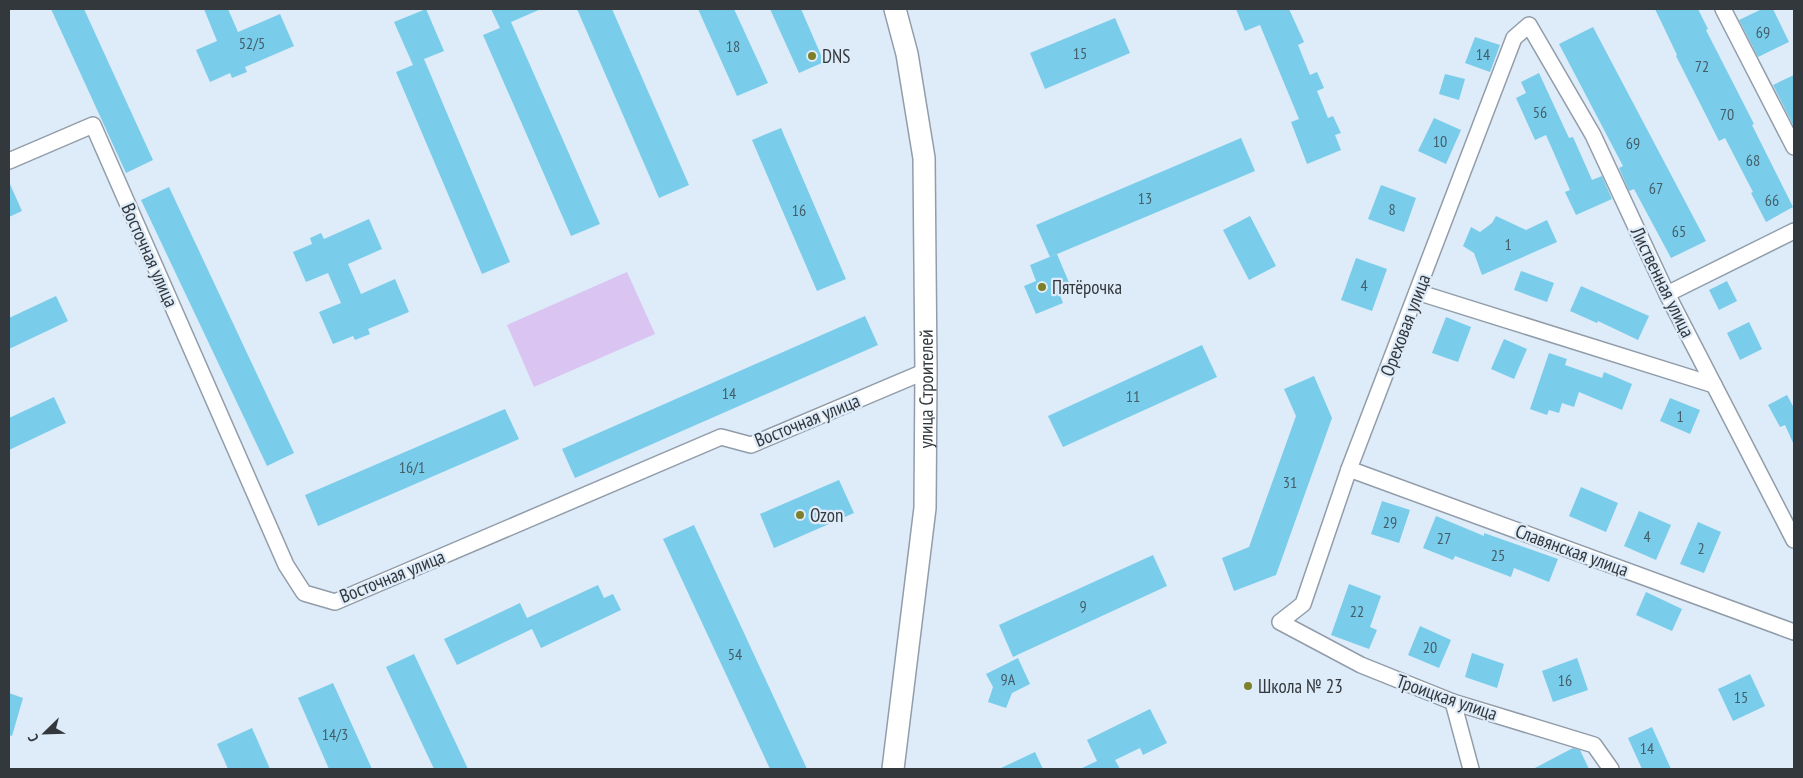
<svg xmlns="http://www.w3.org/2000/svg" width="1803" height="778" viewBox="0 0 1803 778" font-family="'PT Sans Narrow',sans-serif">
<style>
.green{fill:#dac4f2}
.building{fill:#79cdeb}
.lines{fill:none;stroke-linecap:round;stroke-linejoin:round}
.street-casing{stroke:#929daa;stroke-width:18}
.secondary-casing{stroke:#929daa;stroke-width:24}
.street{stroke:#fff;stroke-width:15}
.secondary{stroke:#fff;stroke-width:21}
.poi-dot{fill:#7c802a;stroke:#deebf8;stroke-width:2}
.labels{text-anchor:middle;stroke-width:4.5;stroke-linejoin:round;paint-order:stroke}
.number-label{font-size:16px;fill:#445d68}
.poi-label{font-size:19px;fill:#33383d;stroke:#deebf8;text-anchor:start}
.street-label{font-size:19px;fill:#33383d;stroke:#deebf8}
</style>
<rect width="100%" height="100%" fill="#deebf8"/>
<!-- green -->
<polygon class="green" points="627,272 655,334 534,387 507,325"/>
<!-- building -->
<g class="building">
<polygon points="51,9 84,9 153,160 126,173"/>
<polygon points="204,9 228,9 238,32 280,14 294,46 245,67 247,72 232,78 230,73 210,82 196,50 217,41"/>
<polygon points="426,9 444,51 424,59 510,262 482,274 396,72 413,65 394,22"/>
<polygon points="491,9 541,9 511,22 600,224 571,236 483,35 500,28"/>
<polygon points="577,9 612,9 689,185 659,198"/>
<polygon points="698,9 734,9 768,83 737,96"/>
<polygon points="770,9 801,9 824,62 799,73"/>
<polygon points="1236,9 1289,9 1304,42 1298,45 1310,75 1317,72 1324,88 1317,91 1328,118 1333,116 1341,133 1335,135 1341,150 1307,164 1291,122 1299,119 1260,25 1245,31"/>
<polygon points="1655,9 1698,9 1708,29 1706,30 1754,124 1752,125 1793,207 1766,222 1751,193 1753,192 1725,138 1719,141 1676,56 1677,55"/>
<polygon points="1762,9 1773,9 1789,42 1758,57 1739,20"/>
<polygon points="1115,18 1130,53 1045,89 1030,53"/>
<polygon points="1593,27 1706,241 1671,258 1634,189 1629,191 1619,168 1623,166 1559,44"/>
<polygon points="1475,37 1500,45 1490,72 1465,63"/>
<polygon points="1539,73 1569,138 1573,137 1592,180 1602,176 1612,199 1576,215 1565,192 1570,190 1546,135 1535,140 1516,98 1526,93 1521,82"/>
<polygon points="1445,74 1465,79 1459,100 1439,94"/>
<polygon points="1794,75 1794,127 1773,85"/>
<polygon points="1434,118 1461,130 1446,164 1418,151"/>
<polygon points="781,128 846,279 817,291 752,140"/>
<polygon points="1241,138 1255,171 1050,257 1036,225"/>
<polygon points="9,182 22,211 9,217"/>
<polygon points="1381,185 1416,198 1404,232 1368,219"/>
<polygon points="169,187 294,453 267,466 141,200"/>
<polygon points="1250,216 1276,266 1249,280 1223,230"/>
<polygon points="1496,216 1526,230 1547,220 1557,242 1482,275 1474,253 1463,246 1471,227 1480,232 1492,223"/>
<polygon points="369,219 382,249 348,264 361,294 395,279 409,312 368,329 370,334 355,340 353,336 333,344 319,312 341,303 328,273 306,282 293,252 312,244 310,238 321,233 324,239"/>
<polygon points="1057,254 1070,285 1058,290 1063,303 1036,314 1024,286 1036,281 1030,265"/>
<polygon points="1356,258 1387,269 1372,311 1341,300"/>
<polygon points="1521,271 1554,283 1547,302 1514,290"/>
<polygon points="1727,281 1737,301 1719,310 1709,290"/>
<polygon points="1581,286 1649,316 1638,340 1598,321 1597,323 1570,311"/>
<polygon points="56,296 68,321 9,349 9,318"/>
<polygon points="865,316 878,345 575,478 562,449"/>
<polygon points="1446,317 1471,327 1458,362 1432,353"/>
<polygon points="1749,322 1762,349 1740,360 1727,333"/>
<polygon points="1504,339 1527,349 1514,379 1491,369"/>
<polygon points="1202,345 1217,377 1063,447 1048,416"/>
<polygon points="1549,353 1567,359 1565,365 1602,378 1604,372 1632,384 1622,410 1579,392 1574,407 1562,403 1559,413 1549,410 1547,415 1530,409"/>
<polygon points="1314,376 1332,418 1276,575 1234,591 1222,558 1249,547 1296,416 1284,389"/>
<polygon points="1787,395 1794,408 1794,445 1785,425 1780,427 1768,405"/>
<polygon points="54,397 66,423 9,450 9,418"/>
<polygon points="1670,398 1700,410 1690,434 1660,421"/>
<polygon points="505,409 519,439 318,526 305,495"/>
<polygon points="839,480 854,513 774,548 760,514"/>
<polygon points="1581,487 1618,503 1606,532 1569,516"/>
<polygon points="1382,501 1410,510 1399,543 1371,534"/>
<polygon points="1639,511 1671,525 1656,560 1624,546"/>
<polygon points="1436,516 1484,536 1484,533 1558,559 1549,582 1514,568 1511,577 1455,556 1453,560 1423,548"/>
<polygon points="1698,522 1721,532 1704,573 1680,564"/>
<polygon points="694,525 807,769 770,769 663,539"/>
<polygon points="1153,555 1167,586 1013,657 999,625"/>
<polygon points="1349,584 1381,596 1370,627 1377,630 1369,649 1331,635"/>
<polygon points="598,585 604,598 613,594 621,610 541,648 532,629 457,665 444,639 520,603 527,618"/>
<polygon points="1646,592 1682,609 1672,631 1636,615"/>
<polygon points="1420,626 1451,640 1439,668 1408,655"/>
<polygon points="1472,653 1504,664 1497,688 1465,677"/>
<polygon points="414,654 468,769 434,769 386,667"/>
<polygon points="1018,658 1030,684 1012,693 1006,708 988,702 993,687 986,674"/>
<polygon points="1577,658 1588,690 1553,702 1542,671"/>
<polygon points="1750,674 1765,706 1733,721 1718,689"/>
<polygon points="333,683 372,769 329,769 298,698"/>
<polygon points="9,693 23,698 12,736 9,735"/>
<polygon points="1150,709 1167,743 1143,755 1140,748 1115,760 1120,769 1080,769 1097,761 1087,740"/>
<polygon points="1652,727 1671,769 1642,769 1628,738"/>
<polygon points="252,728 270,769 228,769 217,744"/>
<polygon points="1573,748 1580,750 1589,769 1533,769"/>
<polygon points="1035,752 1043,769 999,769"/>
</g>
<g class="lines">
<!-- street casing -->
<g class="street-casing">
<g id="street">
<polyline points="1723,9 1794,147"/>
<polyline points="9,161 93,125 286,565 304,593 335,602 721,437 751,445 926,371"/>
<polyline points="1417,292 1714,385"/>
<polyline points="1667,294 1794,231"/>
<polyline points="1349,469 1794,632"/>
<polyline points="1453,702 1471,769"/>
<polyline points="1611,769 1594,745 1453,702 1361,665 1280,622 1303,604 1349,469 1514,38 1529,25 1593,135 1667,294 1794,540"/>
</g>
</g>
<!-- secondary casing -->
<g class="secondary-casing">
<g id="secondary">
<path id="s1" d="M893 769 925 508 926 371 924 158 907 54 895 9"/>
</g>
</g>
<!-- street -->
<use href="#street" class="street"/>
<!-- secondary -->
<use href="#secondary" class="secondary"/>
</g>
<!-- markers -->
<g class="poi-dot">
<circle cx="812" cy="56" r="5"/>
<circle cx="1042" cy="287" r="5"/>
<circle cx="800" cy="515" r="5"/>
<circle cx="1248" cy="686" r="5"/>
</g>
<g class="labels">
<!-- number labels -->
<g class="number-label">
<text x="1763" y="38">69</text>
<text x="252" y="49">52/5</text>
<text x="733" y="52">18</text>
<text x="1080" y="59">15</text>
<text x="1483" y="60">14</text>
<text x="1702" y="72">72</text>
<text x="1540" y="118">56</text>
<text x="1727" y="120">70</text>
<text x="1440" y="147">10</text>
<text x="1633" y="149">69</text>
<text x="1753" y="166">68</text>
<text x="1656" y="194">67</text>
<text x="1145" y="204">13</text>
<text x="1772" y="206">66</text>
<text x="1392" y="215">8</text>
<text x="799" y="216">16</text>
<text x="1679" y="237">65</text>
<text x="1508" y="250">1</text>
<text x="1364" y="291">4</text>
<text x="729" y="399">14</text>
<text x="1133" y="402">11</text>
<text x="1680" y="422">1</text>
<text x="412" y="473">16/1</text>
<text x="1290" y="488">31</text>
<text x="1390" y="528">29</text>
<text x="1647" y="542">4</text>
<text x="1444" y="544">27</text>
<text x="1701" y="554">2</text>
<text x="1498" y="561">25</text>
<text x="1083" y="612">9</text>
<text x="1357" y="617">22</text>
<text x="1430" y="653">20</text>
<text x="735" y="660">54</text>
<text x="1008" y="685">9А</text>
<text x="1565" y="686">16</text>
<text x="1741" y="703">15</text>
<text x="335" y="740">14/3</text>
<text x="1647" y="754">14</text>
</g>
<!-- poi labels -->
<g class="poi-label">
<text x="822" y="63">DNS</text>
<text x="1052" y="294">Пятёрочка</text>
<text x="810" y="522">Ozon</text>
<text x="1258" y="693">Школа № 23</text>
</g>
<!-- street labels -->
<g class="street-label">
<text transform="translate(150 255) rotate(66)" y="7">Восточная улица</text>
<text transform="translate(1663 282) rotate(64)" y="7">Лиственная улица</text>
<text transform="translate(1405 325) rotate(-69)" y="7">Ореховая улица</text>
<text dy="7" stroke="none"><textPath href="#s1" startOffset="382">улица Строителей</textPath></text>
<text transform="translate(807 420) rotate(-22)" y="7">Восточная улица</text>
<text transform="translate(1572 550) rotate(20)" y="7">Славянская улица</text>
<text transform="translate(392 576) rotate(-22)" y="7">Восточная улица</text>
<text transform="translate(1447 697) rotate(19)" y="7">Троицкая улица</text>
</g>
</g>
<!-- border -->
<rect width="1803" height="778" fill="none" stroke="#33383d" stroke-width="20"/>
<!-- north arrow -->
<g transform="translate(45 733) rotate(247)" stroke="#deebf8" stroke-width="4" paint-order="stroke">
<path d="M0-4L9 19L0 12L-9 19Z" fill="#33383d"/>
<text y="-8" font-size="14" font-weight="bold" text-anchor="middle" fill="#33383d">С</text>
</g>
</svg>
